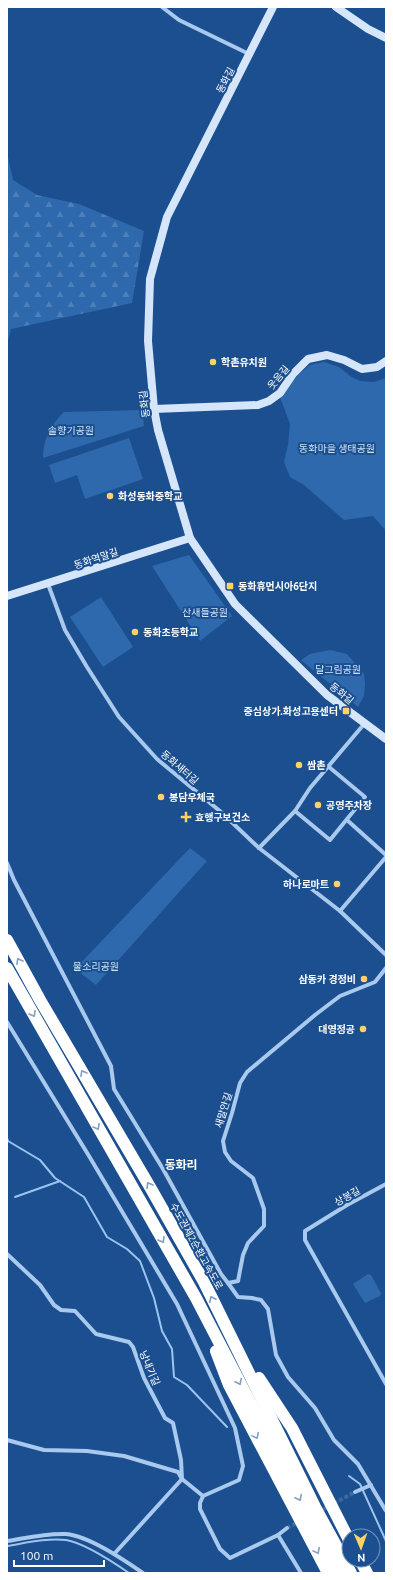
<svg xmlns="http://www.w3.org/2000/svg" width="393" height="1580" viewBox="0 0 393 1580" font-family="Ubuntu,'Noto Sans KR',sans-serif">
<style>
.forest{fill:url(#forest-firs)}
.park{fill:#2e69ad}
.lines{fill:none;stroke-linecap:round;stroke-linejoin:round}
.stream{stroke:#9cc4f0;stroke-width:2}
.street-tunnel{stroke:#3d69a0;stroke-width:4;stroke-dasharray:4 2;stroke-linecap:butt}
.street{stroke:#a9c9ee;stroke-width:4}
.secondary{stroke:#d6e6fa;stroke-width:8}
.highway{stroke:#fff;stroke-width:12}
.oneway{stroke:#829ec1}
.poi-dot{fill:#ffd166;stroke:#1b4f8f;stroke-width:1.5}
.labels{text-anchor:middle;stroke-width:4;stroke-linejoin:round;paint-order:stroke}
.street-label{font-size:10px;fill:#fff;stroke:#1b4f8f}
.poi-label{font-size:10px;font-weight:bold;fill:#fff;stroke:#1b4f8f;text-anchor:start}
.park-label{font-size:10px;fill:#cfe3fa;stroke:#1b4f8f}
.quarter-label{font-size:12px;font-weight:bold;fill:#fff;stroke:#1b4f8f}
</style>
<defs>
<pattern id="forest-firs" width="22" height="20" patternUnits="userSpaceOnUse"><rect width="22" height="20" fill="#2e69ad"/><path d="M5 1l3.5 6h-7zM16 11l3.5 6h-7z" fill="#4d80b9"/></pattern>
</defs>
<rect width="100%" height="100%" fill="#1b4f8f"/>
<!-- forest -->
<polygon class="forest" points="7,153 13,180 37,195 79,204 144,231 132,303 11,329 7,345"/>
<!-- park -->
<g class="park">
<polygon points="324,362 339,367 350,376 360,381 374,382 386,378 386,531 373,516 344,520 304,485 290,477 284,462 288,445 290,424 280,397 299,374 310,365"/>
<path d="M142 410 144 426 43 458C43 440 50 425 64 412Z"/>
<polygon points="129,438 143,479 85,499 77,475 55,483 49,465"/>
<polygon points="189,555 232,616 200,641 152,566"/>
<polygon points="101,597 133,647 103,667 70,617"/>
<polygon points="330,650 347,654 364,674 365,684 364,696 358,707 301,660 310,654"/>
<polygon points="190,848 207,861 96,985 75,969"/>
<polygon points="368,1274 371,1275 381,1293 380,1296 365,1303 353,1284"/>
</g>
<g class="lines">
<!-- stream -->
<g class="stream">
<polyline points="7,1138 8,1141 40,1160 55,1178 84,1197 107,1237 127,1249 140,1261 154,1298 162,1331 172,1349 174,1377 187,1385 227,1427"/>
<polyline points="15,1197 60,1181"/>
<polyline points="349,1476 360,1484 386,1541"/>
<path d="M7 1546C26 1543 46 1538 66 1540 85 1543 113 1562 129 1573"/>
</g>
<!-- street-tunnel -->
<g class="street-tunnel">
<polyline points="318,1512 355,1492"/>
<polyline points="287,1528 300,1521"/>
</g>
<!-- street -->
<g class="street">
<polyline points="162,7 179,20 249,54"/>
<polyline points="48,584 65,630 87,667 119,717 157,759 221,812 259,848 340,911 386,955"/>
<polyline points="295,811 330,840 365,797 329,767"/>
<polyline points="347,820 386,855"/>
<polyline points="259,848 295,811 310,788 365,723"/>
<polyline points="7,863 14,880 111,1066 114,1089 163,1169 221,1274 228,1283"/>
<polyline points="340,911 386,857"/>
<polyline points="386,968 375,982 340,996 315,1015 247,1072 240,1083 232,1113 223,1141 225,1152 231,1161 253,1178 264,1209 264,1226 248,1243 243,1255 238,1281 228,1283 238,1297 252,1298 261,1300 268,1309 276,1355 288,1377 315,1408 334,1440 358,1464 386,1511"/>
<polyline points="7,1022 89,1156 177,1304 235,1428 243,1466 239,1480 203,1496 200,1503 200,1509 220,1549 230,1558 278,1535"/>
<polyline points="386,1184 347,1205 305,1231 305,1240 386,1384"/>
<polyline points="7,1254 40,1285 54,1305 61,1310 75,1311 96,1334 129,1342 133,1347 144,1378 165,1418 173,1423 181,1460 182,1479 115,1553"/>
<polyline points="7,1440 44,1450 87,1451 124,1456 178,1472 182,1479 203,1496"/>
<polyline points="355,1492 371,1485"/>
<polyline points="287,1528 278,1535 301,1573"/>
<path d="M7 1541C26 1538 46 1533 66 1534 89 1536 124 1560 143 1573"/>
</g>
<!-- secondary -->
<g class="secondary">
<polyline points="273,7 167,217 150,279 148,341 154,409 158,430 190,538 235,604 327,695 386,739"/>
<polyline points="336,7 368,29 386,38"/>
<polyline points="154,409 258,405 269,401 280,393 293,374 308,359 327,355 344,360 362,369 377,367 386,361"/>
<polyline points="7,596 190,538"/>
</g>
<!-- highway -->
<g class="highway">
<polyline points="7,940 40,1000 150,1187 204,1282 315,1507 351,1573"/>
<polyline points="7,968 196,1298 339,1573"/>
<polyline points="216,1351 229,1385 328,1573"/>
<polyline points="259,1378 292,1428 349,1540"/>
<polyline points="360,1560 367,1573"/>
</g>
</g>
<!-- one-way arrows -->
<defs><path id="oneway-chevron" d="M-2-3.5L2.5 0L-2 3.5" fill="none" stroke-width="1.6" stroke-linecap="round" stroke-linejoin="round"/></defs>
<g class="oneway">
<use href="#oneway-chevron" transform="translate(19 961) rotate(-119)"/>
<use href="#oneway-chevron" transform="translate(33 1014) rotate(60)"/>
<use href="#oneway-chevron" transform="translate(83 1073) rotate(-120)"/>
<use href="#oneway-chevron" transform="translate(97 1127) rotate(60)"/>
<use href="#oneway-chevron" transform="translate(149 1185) rotate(-120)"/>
<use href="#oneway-chevron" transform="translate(162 1240) rotate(60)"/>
<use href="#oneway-chevron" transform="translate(212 1299) rotate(-117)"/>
<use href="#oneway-chevron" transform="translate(239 1382) rotate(63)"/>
<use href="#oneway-chevron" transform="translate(256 1436) rotate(62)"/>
<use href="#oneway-chevron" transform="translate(299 1498) rotate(63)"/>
<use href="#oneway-chevron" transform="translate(317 1551) rotate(62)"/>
</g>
<!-- markers -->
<g class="poi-dot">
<circle cx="213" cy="362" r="4"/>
<circle cx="110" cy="496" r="4"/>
<rect x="226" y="582" width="8" height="8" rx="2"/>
<circle cx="135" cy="632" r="4"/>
<rect x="342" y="707" width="8" height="8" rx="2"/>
<circle cx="299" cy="765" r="4"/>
<circle cx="161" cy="797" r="4"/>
<circle cx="318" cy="805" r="4"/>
<path d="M184 811h4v4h4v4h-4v4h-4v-4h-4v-4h4z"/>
<circle cx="337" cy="884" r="4"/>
<circle cx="364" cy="979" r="4"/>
<circle cx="363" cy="1029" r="4"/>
</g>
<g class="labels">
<!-- street labels -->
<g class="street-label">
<text transform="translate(225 80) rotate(-63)" y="4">동화길</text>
<text transform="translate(278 377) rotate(-50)" y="4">웃음길</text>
<text transform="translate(144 404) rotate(-97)" y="4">동화길</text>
<text transform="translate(96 558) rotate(-18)" y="4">동화역말길</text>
<text transform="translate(342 693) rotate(39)" y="4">동화길</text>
<text transform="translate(180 767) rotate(41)" y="4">동화새터길</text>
<text transform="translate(223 1110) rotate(-73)" y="4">새말안길</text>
<text transform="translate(347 1196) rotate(-29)" y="4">상봉길</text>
<text transform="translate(197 1246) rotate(61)" y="4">수도권제2순환고속도로</text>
<text transform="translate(150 1368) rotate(67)" y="4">낭내기길</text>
</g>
<!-- poi labels -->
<g class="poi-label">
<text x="221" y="366">학촌유치원</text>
<text x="118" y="500">화성동화중학교</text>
<text x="238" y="590">동화휴먼시아6단지</text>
<text x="143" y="636">동화초등학교</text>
<text x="338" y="715" text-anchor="end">중심상가.화성고용센터</text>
<text x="307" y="769">쌈촌</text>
<text x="169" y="801">봉담우체국</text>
<text x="326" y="809">공영주차장</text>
<text x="195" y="821">효행구보건소</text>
<text x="329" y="888" text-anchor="end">하나로마트</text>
<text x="356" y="983" text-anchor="end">삼동카 경정비</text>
<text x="355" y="1033" text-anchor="end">대영정공</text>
</g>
<!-- park labels -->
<g class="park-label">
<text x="71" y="434">솔향기공원</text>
<text x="337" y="452">동화마을 생태공원</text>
<text x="205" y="616">산새들공원</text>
<text x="338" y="673">달그림공원</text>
<text x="96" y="970">물소리공원</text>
</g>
<!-- quarter labels -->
<g class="quarter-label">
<text x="181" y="1169">동화리</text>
</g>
</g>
<!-- border -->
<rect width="393" height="1580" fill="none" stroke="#ffffff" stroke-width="16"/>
<!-- north arrow -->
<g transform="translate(361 1548) rotate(178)"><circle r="19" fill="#1b4f8f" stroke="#7695bc"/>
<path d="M0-3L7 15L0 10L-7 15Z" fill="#ffd166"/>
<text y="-6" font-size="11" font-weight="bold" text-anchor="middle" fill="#ffffff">N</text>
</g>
<!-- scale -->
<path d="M14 1560v6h90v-6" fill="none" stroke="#ffffff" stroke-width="2"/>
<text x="20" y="1560" font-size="12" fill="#ffffff" stroke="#1b4f8f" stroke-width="3" paint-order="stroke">100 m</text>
</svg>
